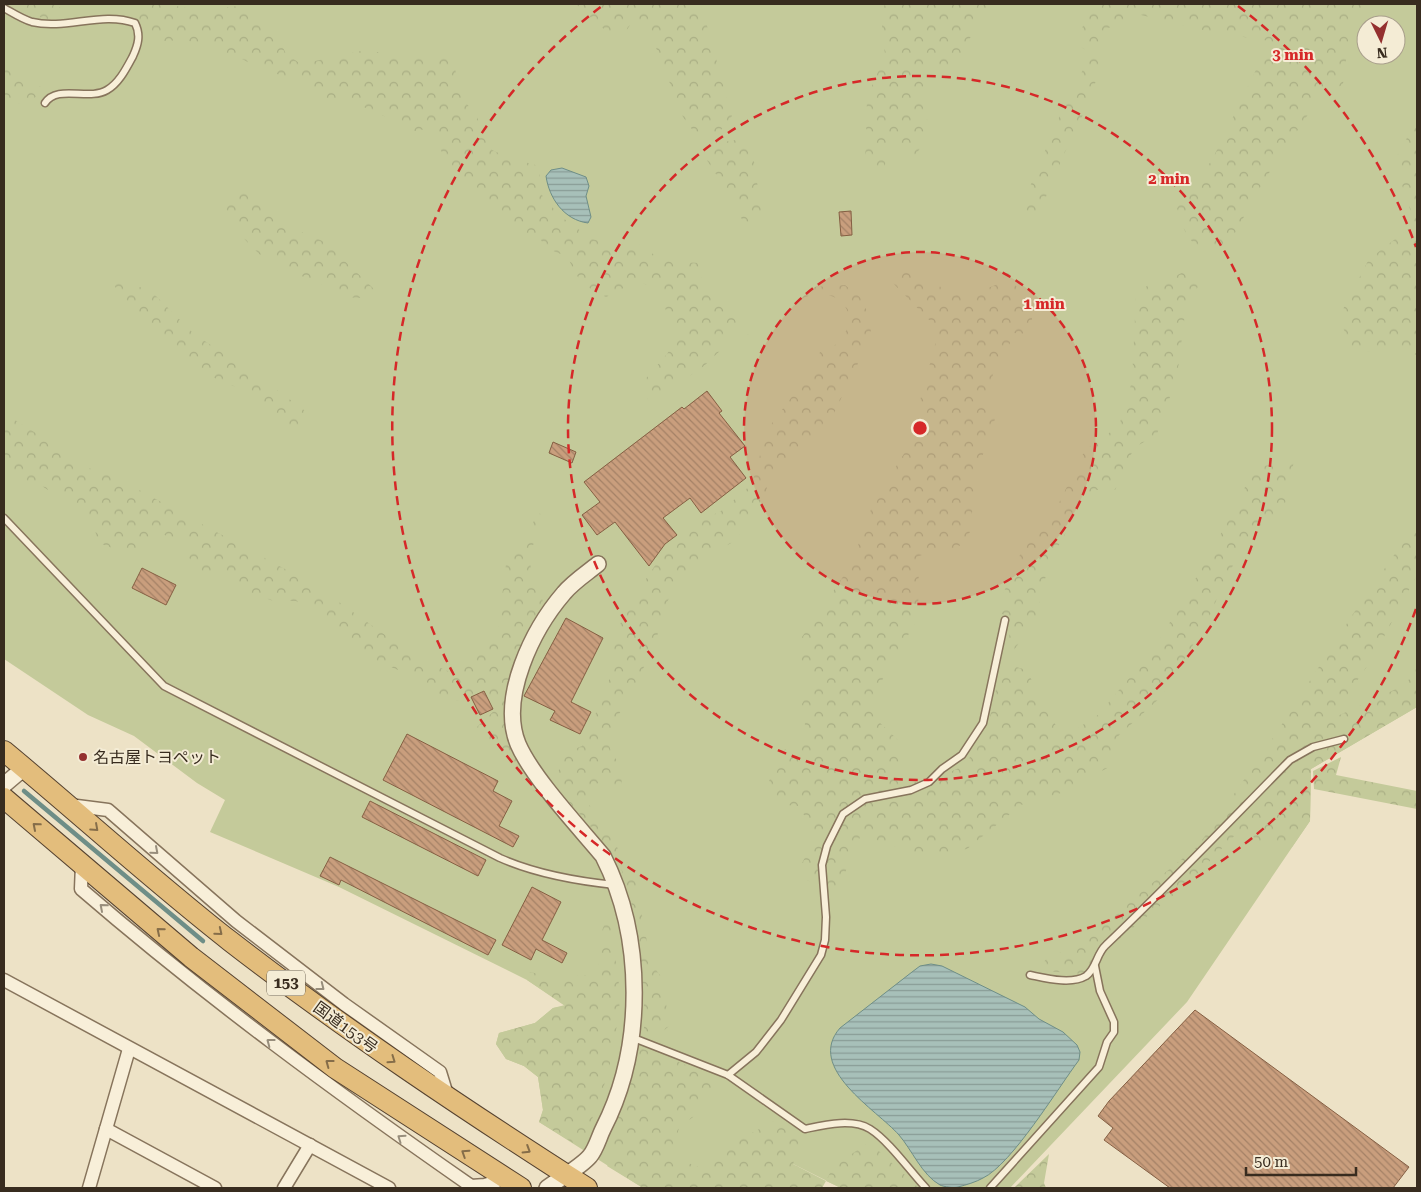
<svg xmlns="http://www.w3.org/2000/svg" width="1421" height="1192" viewBox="0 0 1421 1192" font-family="'Roboto Serif','Noto Sans JP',serif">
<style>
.grass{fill:#c4ca9a;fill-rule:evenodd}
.forest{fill:url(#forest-crowns)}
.water{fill:url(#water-rules);stroke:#6e8e87}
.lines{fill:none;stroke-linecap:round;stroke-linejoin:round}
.stream{stroke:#6e8e87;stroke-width:4.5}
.building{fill:url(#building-back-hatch);stroke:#855f43}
.service-casing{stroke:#87745c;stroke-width:9}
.minor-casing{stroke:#87745c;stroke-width:15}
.tertiary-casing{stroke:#87745c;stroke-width:18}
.trunk-casing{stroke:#554230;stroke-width:22}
.service{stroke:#f8efd9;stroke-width:6}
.minor{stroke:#f8efd9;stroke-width:12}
.tertiary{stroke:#f8efd9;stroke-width:15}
.trunk{stroke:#e3bd7c;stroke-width:20}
.oneway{stroke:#856d49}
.oneway2{stroke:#988e7c}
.ring{fill:none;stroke:#d62828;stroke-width:2.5;stroke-dasharray:9 6}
.poi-dot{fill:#94302f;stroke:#f4ecd5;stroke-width:2}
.labels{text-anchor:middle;stroke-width:4;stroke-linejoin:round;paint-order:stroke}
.shield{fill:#f4ecd5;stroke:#706656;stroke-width:1}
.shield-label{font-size:15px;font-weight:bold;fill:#382c1f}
.poi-label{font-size:16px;fill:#382c1f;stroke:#f4ecd5;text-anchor:start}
.street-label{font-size:16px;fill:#382c1f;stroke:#f4ecd5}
.centre{fill:#d62828;stroke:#f4ecd5;stroke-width:2.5}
.ring-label{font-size:15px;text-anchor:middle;font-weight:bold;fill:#d62828;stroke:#f4ecd5;stroke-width:4;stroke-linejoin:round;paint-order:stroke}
</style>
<defs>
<pattern id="forest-crowns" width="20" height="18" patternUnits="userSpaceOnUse" patternTransform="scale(1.25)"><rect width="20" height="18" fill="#c4ca9a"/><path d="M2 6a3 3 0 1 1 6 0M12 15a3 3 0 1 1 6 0" fill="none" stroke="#a9ae84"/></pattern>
<pattern id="water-rules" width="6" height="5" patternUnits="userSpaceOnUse" patternTransform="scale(1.25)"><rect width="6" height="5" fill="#a7c0b9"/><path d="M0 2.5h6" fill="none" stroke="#899c96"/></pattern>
<pattern id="building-back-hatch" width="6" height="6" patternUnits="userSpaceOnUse" patternTransform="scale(1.25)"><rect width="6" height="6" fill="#c99e7d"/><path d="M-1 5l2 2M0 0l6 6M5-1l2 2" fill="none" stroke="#a48166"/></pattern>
</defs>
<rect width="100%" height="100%" fill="#ede2c6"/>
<!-- grass -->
<path class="grass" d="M4 4H1417V707L1311 769 1310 821 1187 1002 1010 1188H841L793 1164 643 1188 539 1122 543 1110 538 1077 524 1066 506 1059 496 1044 499 1033 535 1023 553 1008 565 1005 527 980 339 887 210 832 225 800 197 783 134 736 88 715 4 659ZM1366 25H1396V55H1366Z"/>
<!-- forest -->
<g class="forest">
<polygon points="27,4 54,4 67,12 61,19 45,19 20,9"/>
<path d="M150 4H166L201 11 238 6 264 28 277 35 286 54 301 64 361 51 378 52 390 57 437 53 454 60 458 88 465 102 475 113 492 150 507 157 539 166 541 194 560 216 592 239 616 245 637 243 653 254 671 262 703 263 701 287 717 305 732 312 736 322 724 347 704 366 678 384 656 406 650 405 642 383 667 354 676 340 659 290C631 276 631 287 606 297 584 286 577 281 568 257L546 248 539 237C508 234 497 214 480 191 476 184 468 181 462 176 455 169 451 163 443 157L438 140 426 129 415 131 369 109 340 99H323L296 80 258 68 244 60 204 44 183 40 162 41 149 37 134 18Z"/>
<polygon points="576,4 701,4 732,116 721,130 699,139 683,117 653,40 635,18 626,31 606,31"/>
<polygon points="885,4 990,4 953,67 921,65 929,137 915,155 890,144 884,169 865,168 867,98 885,55 881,16"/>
<path d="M1096 4H1370L1351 19 1343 84 1315 104 1263 182 1229 244C1193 256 1186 239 1177 208L1212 160 1270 41 1211 32 1141 15 1106 29 1093 94 1064 154 1037 218 1021 208 1065 103 1092 53 1073 43Z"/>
<path d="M4 68 43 88C31 106 23 104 4 103Z"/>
<path d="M1417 120V355C1395 349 1376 350 1353 353L1339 317 1369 259 1415 224 1394 161Z"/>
<path d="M736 140 748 143C759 166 754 187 764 209L746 227 728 193 701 151 711 144Z"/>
<polygon points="240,189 256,195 294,229 325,242 376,291 360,298 342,297 314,280 295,274 259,254 227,221 224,198"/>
<polygon points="1191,268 1200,279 1196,292 1186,306 1177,377 1157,434 1134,448 1115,490 1096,490 1078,496 1064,537 1050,559 1035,620 1014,650 1008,644 1012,620 996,610 1023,548 1057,507 1085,450 1119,426 1132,381 1136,296 1149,284 1166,281"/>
<path d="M902 271 937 281 946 297 962 294 979 296 988 288 998 284 1007 273H1010C1018 297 1039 306 1030 334L1012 333C1012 348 1001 352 996 365 991 381 990 386 981 402L995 419 976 475 970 532 957 549 935 551 919 556 918 618 877 689 876 719 899 741 901 777 922 784 966 765 990 717 1002 663 1027 670 1042 703 1060 732 1078 728 1098 715 1156 646 1214 547 1256 466 1277 465 1294 461 1285 504 1246 545 1227 575 1207 622 1161 697 1116 738 1111 766 1061 793 1021 805 967 849 921 856 880 841 860 837 842 880 830 891 807 880 801 865 816 837 799 806 774 804 768 783 785 749 799 752 805 724 802 704 814 680 797 661 802 637 851 565 874 501 907 449 939 330 887 277Z"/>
<polygon points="120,276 156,296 194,334 257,375 316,419 306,430 291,427 243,390 205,374 185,359 127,307 113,283"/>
<path d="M845 285 860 297 869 315 871 332 863 353 834 413 815 434 800 443 791 460 766 476 767 491 735 541 699 560 682 574 665 606 654 648 607 737 611 752 623 769 621 787 608 790 599 783 588 786V803L634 873 648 947 653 966 663 979 669 1026 661 1033 653 1036 644 1033V993L630 894 622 871 588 823 561 793 557 774 567 752 582 746 608 684 613 664 615 633 644 582 664 552 695 523 721 511 752 484 767 430 796 391 813 373 820 352 841 342C847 329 854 316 843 304 828 287 804 295 787 306 778 312 772 323 764 331 758 336 751 340 744 343L739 342 795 293 813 287Z"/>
<path d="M4 413 61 449 83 466 117 478 318 587 416 657 450 672 471 662 497 638 506 564 525 538 538 513 546 516C537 535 525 555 533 576 537 588 543 593 543 606 522 648 494 691 508 740 514 759 527 774 539 789L538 795 511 770 477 727 495 710 486 688 465 701 445 699 428 683 361 654 346 636 336 633 316 613 296 601H273L244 590 226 572C205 577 203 574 189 558L190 545 157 532 145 546 124 553 97 542 95 528 91 519 42 486 24 484 4 472Z"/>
<polygon points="1417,522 1417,575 1372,659 1331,719 1394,690 1414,676 1417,665 1417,707 1311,769 1310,821 1292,847 1258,841 1243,827 1187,884 1098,956 1085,974 1044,971 1042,964 1048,957 1071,949 1198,846 1275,735 1353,614"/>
<polygon points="1341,757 1336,775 1417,791 1417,809 1314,789 1313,771"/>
<path d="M608 918 611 927 620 992 619 1014 608 1074 585 1139 575 1144 539 1122 543 1110 538 1077 524 1066 506 1059 496 1044 499 1033 535 1023 553 1008 565 1006 527 980 530 972 556 978 595 974C604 953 595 938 608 918Z"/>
<path d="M640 1048 672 1059 717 1079 713 1094 702 1102 693 1117 679 1128 674 1146V1158L702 1168 735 1142 776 1120 800 1131V1144L793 1164 826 1181 833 1167 869 1142 919 1188H841L826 1181 822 1188H643L607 1166 615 1155C608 1133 630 1071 640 1048Z"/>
<polygon points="1049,1154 1044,1183 1046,1188 1014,1188"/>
</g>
<!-- water -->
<g class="water">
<path d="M562 168 586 177 589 186 586 196 591 217 588 223C564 220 549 198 546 176L551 170Z"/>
<path d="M931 964 942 966 1025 1007 1039 1019 1063 1032 1077 1045 1080 1052 1079 1060C1058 1088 1012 1164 983 1178 976 1182 966 1185 958 1187 954 1188 944 1187 940 1185 922 1175 912 1150 899 1135 877 1110 805 1068 840 1028L912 972 920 966Z"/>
</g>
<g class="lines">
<!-- stream -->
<polyline class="stream" points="24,791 203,941"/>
</g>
<!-- building -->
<g class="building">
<polygon points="851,211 852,235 841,236 839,212"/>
<polygon points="707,391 722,411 719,413 745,446 730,457 746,478 701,513 690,498 663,518 677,535 665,544 649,566 615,522 597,535 582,515 600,502 584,482 682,407 684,409"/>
<polygon points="553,442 576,452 572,463 549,453"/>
<polygon points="142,568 176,585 166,605 132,588"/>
<polygon points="566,618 603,638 571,702 591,712 580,734 550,720 555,711 524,696"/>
<polygon points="484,691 493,709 480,715 471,697"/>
<polygon points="407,734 498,781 493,791 512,801 499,826 519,836 513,847 383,780"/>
<polygon points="370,801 486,860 478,876 362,817"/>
<polygon points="330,857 496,940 488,955 341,880 339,885 320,876"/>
<polygon points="532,887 561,902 542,940 567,953 562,963 536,949 531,960 502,945"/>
<polygon points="1195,1010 1409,1167 1393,1188 1170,1188 1104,1140 1113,1128 1098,1116 1109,1101"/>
</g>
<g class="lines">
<!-- service casing -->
<g class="service-casing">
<g id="service">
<path d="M4 8C13 13 22 19 32 22 66 30 102 11 135 23 141 35 138 45 133 56 126 69 119 83 107 90 89 101 57 84 45 103"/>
<path d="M4 518 164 686 500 858C536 874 576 881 615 885"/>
<path d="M1030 975C1045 978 1071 985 1086 976 1097 968 1096 954 1106 945 1169 885 1229 822 1290 760L1313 747 1344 739"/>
<path d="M631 1037 728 1075 805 1129C824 1125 852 1118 870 1129 889 1141 910 1171 926 1188"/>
<polyline points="728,1075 756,1052 781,1020 821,955 825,940 826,917 822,865 827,846 843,814 865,799 911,790 929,782 942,769 962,755 983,723 1005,620"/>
<polyline points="990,1188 1099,1067 1107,1042 1114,1032 1114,1022 1100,991 1095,966"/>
</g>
</g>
<!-- minor casing -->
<g class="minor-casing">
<g id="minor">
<polyline points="69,805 108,810 236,921 344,1004 440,1072 448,1098"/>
<path d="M82 864 81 889C205 996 336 1092 471 1186L485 1185 504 1179"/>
<polyline points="4,980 389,1188"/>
<polyline points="106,1129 215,1188"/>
<polyline points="89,1188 129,1049"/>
<polyline points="284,1188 310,1145"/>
</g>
</g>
<!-- tertiary casing -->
<g class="tertiary-casing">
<g id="tertiary">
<polyline points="4,785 24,768"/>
<path d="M547 1188C559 1179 581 1167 590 1156 596 1149 599 1137 603 1129 645 1047 644 937 603 856 579 827 532 777 518 744 499 697 533 629 564 593 573 582 587 573 598 564"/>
</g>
</g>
<!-- trunk casing -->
<g class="trunk-casing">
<g id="trunk">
<path d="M4 751C80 814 152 880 230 941 345 1030 465 1110 587 1188"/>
<polyline points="4,798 191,957 335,1068 521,1188"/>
</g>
</g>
<!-- service -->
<use href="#service" class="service"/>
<!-- minor -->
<use href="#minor" class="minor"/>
<!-- tertiary -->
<use href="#tertiary" class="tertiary"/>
<!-- trunk -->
<use href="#trunk" class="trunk"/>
</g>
<!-- one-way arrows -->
<defs><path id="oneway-chevron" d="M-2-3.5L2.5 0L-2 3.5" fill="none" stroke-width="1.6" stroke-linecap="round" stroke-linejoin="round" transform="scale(1.25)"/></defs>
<g class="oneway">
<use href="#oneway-chevron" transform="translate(36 826) rotate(-139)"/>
<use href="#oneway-chevron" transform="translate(95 828) rotate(42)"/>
<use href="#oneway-chevron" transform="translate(160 931) rotate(-140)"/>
<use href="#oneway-chevron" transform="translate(219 932) rotate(39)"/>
<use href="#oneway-chevron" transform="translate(392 1060) rotate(35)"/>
<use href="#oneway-chevron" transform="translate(329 1063) rotate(-143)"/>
<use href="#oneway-chevron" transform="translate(527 1150) rotate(32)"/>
<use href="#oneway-chevron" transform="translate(465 1153) rotate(-147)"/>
</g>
<g class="oneway2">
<use href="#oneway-chevron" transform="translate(155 851) rotate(41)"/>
<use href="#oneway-chevron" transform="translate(103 907) rotate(-139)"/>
<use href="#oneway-chevron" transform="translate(321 987) rotate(38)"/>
<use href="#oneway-chevron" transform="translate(270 1042) rotate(-143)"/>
<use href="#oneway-chevron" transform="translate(401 1138) rotate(-145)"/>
</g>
<!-- distance rings -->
<circle cx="920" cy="428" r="176" fill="#d62828" fill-opacity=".12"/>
<g class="ring">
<circle cx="920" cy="428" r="176"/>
<circle cx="920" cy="428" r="352"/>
<path d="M1416 609A528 528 0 1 1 602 6M1238 6A528 528 0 0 1 1416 247"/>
</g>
<!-- markers -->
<circle class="poi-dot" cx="83" cy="757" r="5"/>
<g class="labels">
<!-- shield labels -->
<rect class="shield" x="267" y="970.5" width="38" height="25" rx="4"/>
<g class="shield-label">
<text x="286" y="988">153</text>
</g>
<!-- poi labels -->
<g class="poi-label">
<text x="93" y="763">名古屋トヨペット</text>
</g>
<!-- street labels -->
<g class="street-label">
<text transform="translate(346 1027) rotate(36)" y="6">国道153号</text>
</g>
</g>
<circle cx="920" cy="428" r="8" class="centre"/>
<g class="ring-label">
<text x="1293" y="60">3 min</text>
<text x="1169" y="184">2 min</text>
<text x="1044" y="309">1 min</text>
</g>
<!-- border -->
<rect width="1421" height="1192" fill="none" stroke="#382c1f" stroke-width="10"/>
<!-- north arrow -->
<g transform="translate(1381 40) rotate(175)"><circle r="24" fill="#f4ecd5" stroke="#a99f8c"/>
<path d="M0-4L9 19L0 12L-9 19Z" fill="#94302f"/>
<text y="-8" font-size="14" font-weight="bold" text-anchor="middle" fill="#382c1f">N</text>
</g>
<!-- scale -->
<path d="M1246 1167v8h110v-8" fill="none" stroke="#382c1f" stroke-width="2.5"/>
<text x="1254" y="1167" font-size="15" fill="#382c1f" stroke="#f4ecd5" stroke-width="4" paint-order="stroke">50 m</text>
</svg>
